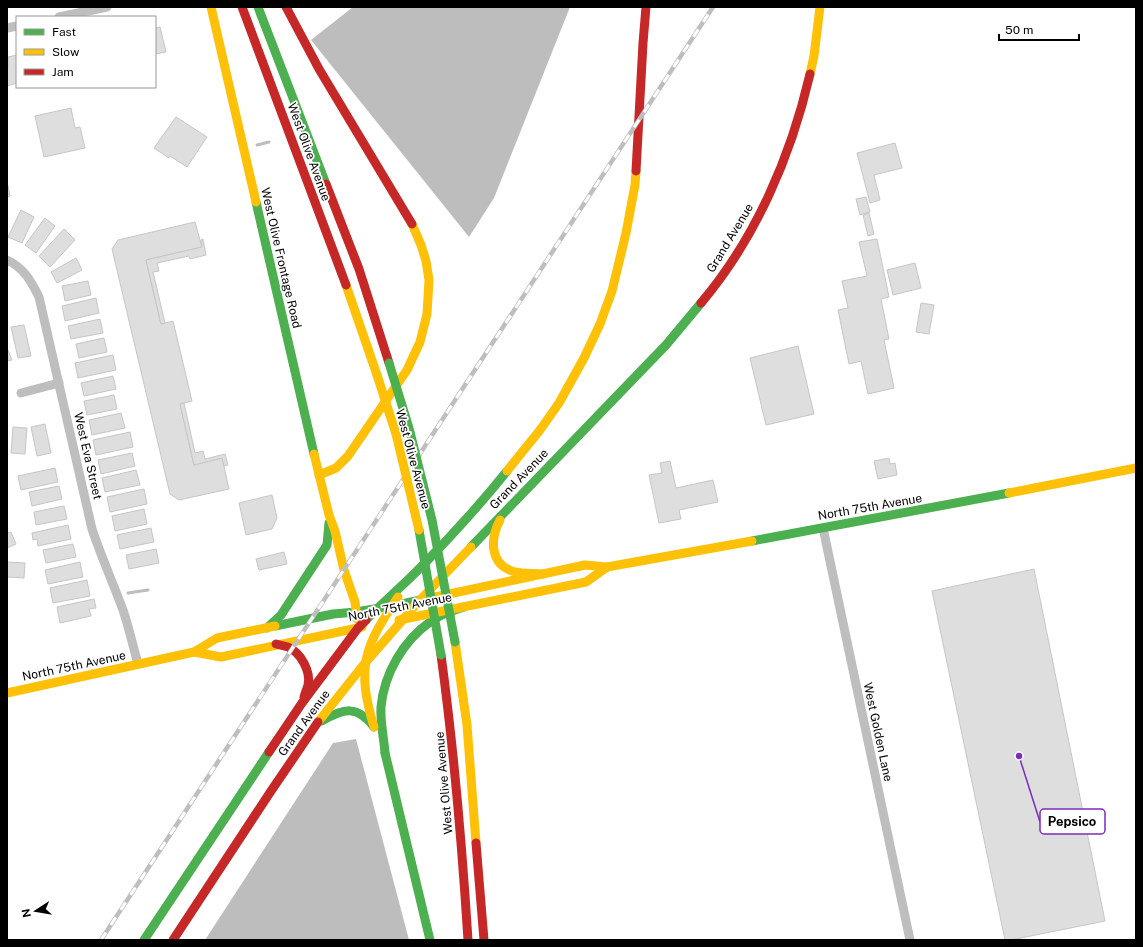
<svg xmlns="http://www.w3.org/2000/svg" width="1143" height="947" viewBox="0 0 1143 947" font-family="'Public Sans',sans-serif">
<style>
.water{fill:#bdbdbd}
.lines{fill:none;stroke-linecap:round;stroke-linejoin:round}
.stream{stroke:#bdbdbd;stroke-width:3}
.building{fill:#dedede;stroke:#c6c6c6}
.street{stroke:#bebebe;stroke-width:9}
.fast{stroke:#4caf50;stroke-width:9}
.slow{stroke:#ffc107;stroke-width:9}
.jam{stroke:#c62828;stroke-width:9}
.rail-casing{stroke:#bebebe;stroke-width:4.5}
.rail{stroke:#fff;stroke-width:3;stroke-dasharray:9;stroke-linecap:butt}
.fast-bridge{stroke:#4caf50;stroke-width:9}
.slow-bridge{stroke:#ffc107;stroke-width:9}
.labels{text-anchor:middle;stroke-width:3.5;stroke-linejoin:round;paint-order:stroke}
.street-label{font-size:12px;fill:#000;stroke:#fff}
.leader{fill:none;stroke:#7b2cbf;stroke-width:1.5}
.callout-dot{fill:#7b2cbf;stroke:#fff;stroke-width:1.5}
.callout{fill:#fff;stroke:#7b2cbf;stroke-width:1.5}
.callout-label{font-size:13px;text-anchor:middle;font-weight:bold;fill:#000}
</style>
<rect width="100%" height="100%" fill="#fff"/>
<!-- water -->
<g class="water">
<polygon points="353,7 570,7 494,198 469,237 311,40"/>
<polygon points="356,739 409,940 205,940 333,743"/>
</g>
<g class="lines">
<!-- stream -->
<g class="stream">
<polyline points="257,145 269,142"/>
<polyline points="128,593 148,590"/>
</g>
</g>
<!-- building -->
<g class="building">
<polygon points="160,27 166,52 155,54 155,28"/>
<polygon points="17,55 17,83 7,86 8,57"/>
<polygon points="71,108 75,128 80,127 85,148 44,157 35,116"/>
<polygon points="176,117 207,137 187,167 170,156 169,158 154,148"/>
<polygon points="895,143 902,168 874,175 880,200 870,203 857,153"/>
<polygon points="7,181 10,196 7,197"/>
<polygon points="866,197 870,212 860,215 856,199"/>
<polygon points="21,210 34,217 22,243 8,237"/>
<polygon points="869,213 874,234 868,236 863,215"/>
<polygon points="45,218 55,226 36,253 25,245"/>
<polygon points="195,222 202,247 146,260 161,324 173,321 192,401 180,404 194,465 222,458 229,489 179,500 170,494 112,249 118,240"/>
<polygon points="64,229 75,240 50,267 39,256"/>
<polygon points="203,239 206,255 190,259 189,256 157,263 159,271 153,272 165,323 161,324 146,260 202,247 201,240"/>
<polygon points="877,239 889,297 881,299 889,339 884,340 894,388 868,394 861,361 849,364 838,310 848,308 842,281 867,276 859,242"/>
<polygon points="76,258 82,270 57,283 51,272"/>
<polygon points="915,263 921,288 893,295 887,270"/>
<polygon points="88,281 91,295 65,301 62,286"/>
<polygon points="96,298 99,313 65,321 62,306"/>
<polygon points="921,303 934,305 929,334 916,332"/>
<polygon points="100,319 103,333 71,339 68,326"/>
<polygon points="24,325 31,356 18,358 11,327"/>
<polygon points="104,338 107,352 79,358 76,344"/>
<polygon points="798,346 814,414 766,425 750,358"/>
<polygon points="7,348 12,360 7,361"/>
<polygon points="113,355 116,370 78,378 75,363"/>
<polygon points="113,376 116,389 84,396 81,383"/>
<polygon points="114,395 117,409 87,415 84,401"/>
<polygon points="184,403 195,453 203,451 205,459 225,454 228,465 224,466 222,458 194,465 180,404"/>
<polygon points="121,413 125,428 92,435 89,420"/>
<polygon points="45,424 51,453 37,456 31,427"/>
<polygon points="13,427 27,428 25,454 11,453"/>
<polygon points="130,432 133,447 96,455 93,440"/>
<polygon points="132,453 135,466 101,474 98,460"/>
<polygon points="889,458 890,464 895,463 897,475 878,479 874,461"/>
<polygon points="670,461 676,488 713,480 718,502 679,510 681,519 659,523 649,475 662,473 660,463"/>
<polygon points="55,468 58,482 21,490 18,476"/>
<polygon points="136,470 140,485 105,492 102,478"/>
<polygon points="59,486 62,499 32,506 29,492"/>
<polygon points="144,489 147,504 110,512 107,497"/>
<polygon points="272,495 277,518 272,529 246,535 239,503"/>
<polygon points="64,506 67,519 36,525 34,512"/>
<polygon points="144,509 147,524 115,531 112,516"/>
<polygon points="68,525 71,539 38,546 37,539 33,540 32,533"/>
<polygon points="151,528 154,542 120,549 117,535"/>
<polygon points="11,532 16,544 7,548 7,533"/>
<polygon points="73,544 76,557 46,563 43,550"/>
<polygon points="156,549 159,563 129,569 126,555"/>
<polygon points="284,552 287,564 259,570 256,559"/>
<polygon points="7,562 25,563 24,578 7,577"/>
<polygon points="80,562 83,577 48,584 45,570"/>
<polygon points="1034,569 1105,921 1011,940 1005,940 932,591"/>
<polygon points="87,580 90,596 53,603 50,588"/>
<polygon points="94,599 96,608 89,609 91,616 60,623 57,607"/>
</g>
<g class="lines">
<!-- street -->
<g class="street">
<polyline points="59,17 107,7"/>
<polyline points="7,28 17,26"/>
<path d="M7 260C24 268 31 281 39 297L92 529C101 556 113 583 123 610 129 628 133 646 138 664"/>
<polyline points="21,393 59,383"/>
<polyline points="823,528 910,940"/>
</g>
<!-- fast -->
<g class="fast">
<polyline points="258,7 326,184"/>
<polyline points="256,202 314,454"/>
<polyline points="752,541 1009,493"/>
<polyline points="471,547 666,345 701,303"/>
<path d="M366 620C381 604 399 589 415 573 447 541 478 507 507 471"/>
<polyline points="275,626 333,614 356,612 392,606 435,597"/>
<polyline points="267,628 281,615 327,545 329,523"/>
<path d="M322 721C344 708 357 705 374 727"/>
<polyline points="385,753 430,940"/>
<path d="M385 753C384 738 380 722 381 707 384 674 403 641 430 622 440 614 452 611 464 607"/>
<polyline points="144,940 269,752"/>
</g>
<!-- slow -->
<g class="slow">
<polyline points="211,7 256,202"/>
<polyline points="810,74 814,56 820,7"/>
<polyline points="346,285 377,375"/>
<polyline points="314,454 329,515 335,531 344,570 355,602 357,619"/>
<polyline points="507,471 540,430 559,403 584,358 600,324 612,291 626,233 635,185 636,171"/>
<polyline points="319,475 336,468 348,456 407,370 420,342 427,314 429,280 426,261 421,245 412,224"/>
<polyline points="1009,493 1136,468"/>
<path d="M500 520C490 539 489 565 515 572 524 574 534 573 543 574"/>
<polyline points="435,597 585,565 607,567 752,541"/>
<polyline points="399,620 586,582 607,567"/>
<polyline points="455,642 467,725 476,843"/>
<polyline points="194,652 221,657 362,627"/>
<polyline points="7,693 194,652 217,638 275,626"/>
<polyline points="318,722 365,663 420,600 471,547"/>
<path d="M374 727C356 667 364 647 398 597"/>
</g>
<!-- jam -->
<g class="jam">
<polyline points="242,7 346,285"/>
<polyline points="286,7 319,69 412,224"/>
<polyline points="636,171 643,43 646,7"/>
<polyline points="326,184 359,269 389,363"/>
<path d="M701 303C756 238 791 156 810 74"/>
<path d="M276 644C280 645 284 646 288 647 301 653 311 671 308 685 307 689 305 693 304 697"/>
<path d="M441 655C454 750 462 845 468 940"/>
<polyline points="269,752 302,703 358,628 366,620"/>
<polyline points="476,843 484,940"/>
<polyline points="173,940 271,791 318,722"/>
</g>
<!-- rail casing -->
<g class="rail-casing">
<polyline id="rail" points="101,940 713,7"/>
</g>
<!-- rail -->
<use href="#rail" class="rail"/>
<!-- fast-bridge -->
<g class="fast-bridge">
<polyline points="389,363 409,428 432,520 455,642"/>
<polyline points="419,530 441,655"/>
</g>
<!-- slow-bridge -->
<polyline class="slow-bridge" points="377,375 396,434 419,530"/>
</g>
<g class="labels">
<!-- street labels -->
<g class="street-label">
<text transform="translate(309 152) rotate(70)" y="4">West Olive Avenue</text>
<text transform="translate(730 238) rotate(-59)" y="4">Grand Avenue</text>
<text transform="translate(281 258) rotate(77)" y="4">West Olive Frontage Road</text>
<text transform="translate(88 456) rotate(77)" y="4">West Eva Street</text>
<text transform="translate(413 459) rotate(75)" y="4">West Olive Avenue</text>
<text transform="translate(519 479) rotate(-46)" y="4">Grand Avenue</text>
<text transform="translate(870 507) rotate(-10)" y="4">North 75th Avenue</text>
<text transform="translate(400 607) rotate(-11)" y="4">North 75th Avenue</text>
<text transform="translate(74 666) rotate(-12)" y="4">North 75th Avenue</text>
<text transform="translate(304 723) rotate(-54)" y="4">Grand Avenue</text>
<text transform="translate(878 732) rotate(78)" y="4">West Golden Lane</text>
<text transform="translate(444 783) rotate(-95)" y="4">West Olive Avenue</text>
</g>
</g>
<!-- callouts -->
<path class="leader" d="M1019 756L1040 822"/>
<circle class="callout-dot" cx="1019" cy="756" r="4"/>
<rect class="callout" x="1040" y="809" width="65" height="25" rx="4"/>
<g class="callout-label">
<text x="1072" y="826">Pepsico</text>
</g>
<!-- border -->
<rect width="1143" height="947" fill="none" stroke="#000000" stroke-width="16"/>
<!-- legend -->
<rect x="16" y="16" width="140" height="72" fill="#ffffff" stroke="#999999"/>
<rect x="24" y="29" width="20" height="6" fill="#4caf50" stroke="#999999"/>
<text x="52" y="36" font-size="12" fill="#000000">Fast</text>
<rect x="24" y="49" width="20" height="6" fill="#ffc107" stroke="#999999"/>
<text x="52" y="56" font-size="12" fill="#000000">Slow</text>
<rect x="24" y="69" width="20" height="6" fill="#c62828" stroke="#999999"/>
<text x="52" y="76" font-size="12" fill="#000000">Jam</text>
<!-- north arrow -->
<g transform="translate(36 911) rotate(258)" stroke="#ffffff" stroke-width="3" paint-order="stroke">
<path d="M0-3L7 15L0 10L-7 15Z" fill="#000000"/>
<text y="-6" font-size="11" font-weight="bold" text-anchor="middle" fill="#000000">N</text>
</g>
<!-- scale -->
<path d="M999 34v6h80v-6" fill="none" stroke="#000000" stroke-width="2"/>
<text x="1005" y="34" font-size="12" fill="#000000" stroke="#ffffff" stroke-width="3" paint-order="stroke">50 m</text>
</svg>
